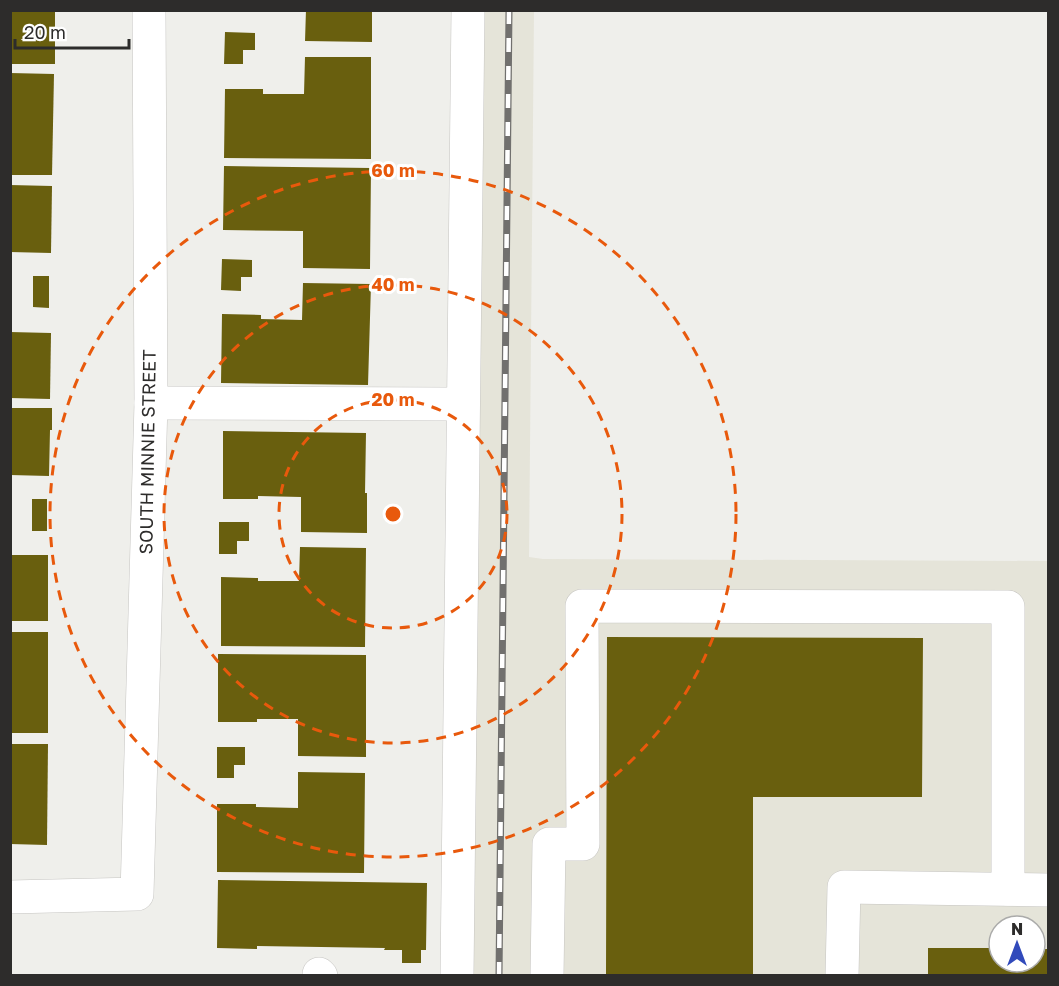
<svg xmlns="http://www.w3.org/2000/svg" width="1059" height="986" viewBox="0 0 1059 986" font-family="'Golos Text',sans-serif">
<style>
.built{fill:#e5e4d9;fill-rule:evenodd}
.building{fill:#695f0e}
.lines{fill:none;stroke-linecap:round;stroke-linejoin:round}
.minor-casing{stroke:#c6c5c2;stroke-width:34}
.minor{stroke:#fff;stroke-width:33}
.rail-casing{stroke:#71706e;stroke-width:7}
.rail{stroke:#fff;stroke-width:4.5;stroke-dasharray:14;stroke-linecap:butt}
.ring{fill:none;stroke:#e8590c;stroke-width:3;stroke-dasharray:10 8}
.labels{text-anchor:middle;stroke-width:6;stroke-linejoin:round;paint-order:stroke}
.street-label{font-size:18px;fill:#2d2c2b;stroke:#fff}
.centre{fill:#e8590c;stroke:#fff;stroke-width:3}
.ring-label{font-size:18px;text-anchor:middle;font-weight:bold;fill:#e8590c;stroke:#fff;stroke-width:6;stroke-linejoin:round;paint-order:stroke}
</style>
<rect width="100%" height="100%" fill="#efefeb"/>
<!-- built -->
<path class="built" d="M479 11H534L529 557 543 559 1048 561V975L471 976ZM999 926H1035V962H999Z"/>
<!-- building -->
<g class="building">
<rect x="10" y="10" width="45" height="54"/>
<polygon points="306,10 372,10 372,42 305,41"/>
<polygon points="225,32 255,33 255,50 243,50 243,64 224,64"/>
<polygon points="305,57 371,57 371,159 224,158 225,89 263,89 263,94 304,94"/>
<polygon points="10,73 54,74 52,175 10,175"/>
<polygon points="224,166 371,168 370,269 303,268 303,231 223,230"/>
<polygon points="10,185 52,186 51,253 10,252"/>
<polygon points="222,259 252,260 252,277 241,277 241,291 221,290"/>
<polygon points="33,276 49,276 49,308 33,307"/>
<polygon points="303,283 371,284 368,385 221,383 222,314 261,315 261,319 302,320"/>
<polygon points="10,332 51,333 50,399 10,398"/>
<polygon points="10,408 52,408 52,430 50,430 49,476 10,475"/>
<polygon points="223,431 366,433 365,493 367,493 367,533 301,532 301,497 258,496 258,499 223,499"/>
<rect x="32" y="499" width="15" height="32"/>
<polygon points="219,522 249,522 249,541 237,541 237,554 219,554"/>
<polygon points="300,547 366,548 365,647 221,646 221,577 258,578 258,581 299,581"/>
<rect x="10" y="555" width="38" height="66"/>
<rect x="10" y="632" width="38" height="101"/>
<polygon points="607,637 923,638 922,797 753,797 753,976 606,976"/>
<polygon points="218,654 366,655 366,757 298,756 298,719 257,719 257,722 218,722"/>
<polygon points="10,744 48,744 47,845 10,844"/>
<polygon points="217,747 245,747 245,765 234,765 234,778 217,778"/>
<polygon points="298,772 365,773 364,873 217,872 217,804 256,804 256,807 298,808"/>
<polygon points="218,880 427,883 426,950 421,950 421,963 402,963 402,950 384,950 385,948 257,946 257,949 217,948"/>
<polygon points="928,948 999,948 999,962 1035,962 1035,949 1048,949 1048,976 928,976"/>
</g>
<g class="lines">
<!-- minor casing -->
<g class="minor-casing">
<g id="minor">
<polyline points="151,403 447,404 463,403"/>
<polyline points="10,897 137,894 151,403 149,10"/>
<polyline points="319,974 321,976"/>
<polyline points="457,976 468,10"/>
<polyline points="547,976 549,844 583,844 582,606 1008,607 1008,889"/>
<polyline points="842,976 844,887 1048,890"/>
</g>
</g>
<!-- minor -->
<use href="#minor" class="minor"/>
<!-- rail casing -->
<g class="rail-casing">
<polyline id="rail" points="499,976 509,10"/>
</g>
<!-- rail -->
<use href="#rail" class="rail"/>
</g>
<!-- distance rings -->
<g class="ring">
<circle cx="393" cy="514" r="114"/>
<circle cx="393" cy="514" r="229"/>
<circle cx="393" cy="514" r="343"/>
</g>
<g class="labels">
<!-- street labels -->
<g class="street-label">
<text transform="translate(148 452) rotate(-89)" y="6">SOUTH MINNIE STREET</text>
</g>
</g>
<circle cx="393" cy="514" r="9" class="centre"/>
<g class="ring-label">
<text x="393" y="177">60 m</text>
<text x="393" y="291">40 m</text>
<text x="393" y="406">20 m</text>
</g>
<!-- border -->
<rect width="1059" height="986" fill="none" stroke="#2d2c2b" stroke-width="24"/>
<!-- north arrow -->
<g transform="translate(1017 944)"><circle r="28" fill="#ffffff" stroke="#ababaa" stroke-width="1.5"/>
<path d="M0-4.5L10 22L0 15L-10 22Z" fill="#314abb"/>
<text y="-9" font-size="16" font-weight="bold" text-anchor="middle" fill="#2d2c2b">N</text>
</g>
<!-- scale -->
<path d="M15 39v9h114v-9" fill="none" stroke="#2d2c2b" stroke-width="3"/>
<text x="24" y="39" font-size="18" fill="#2d2c2b" stroke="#ffffff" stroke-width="4.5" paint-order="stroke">20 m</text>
</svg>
